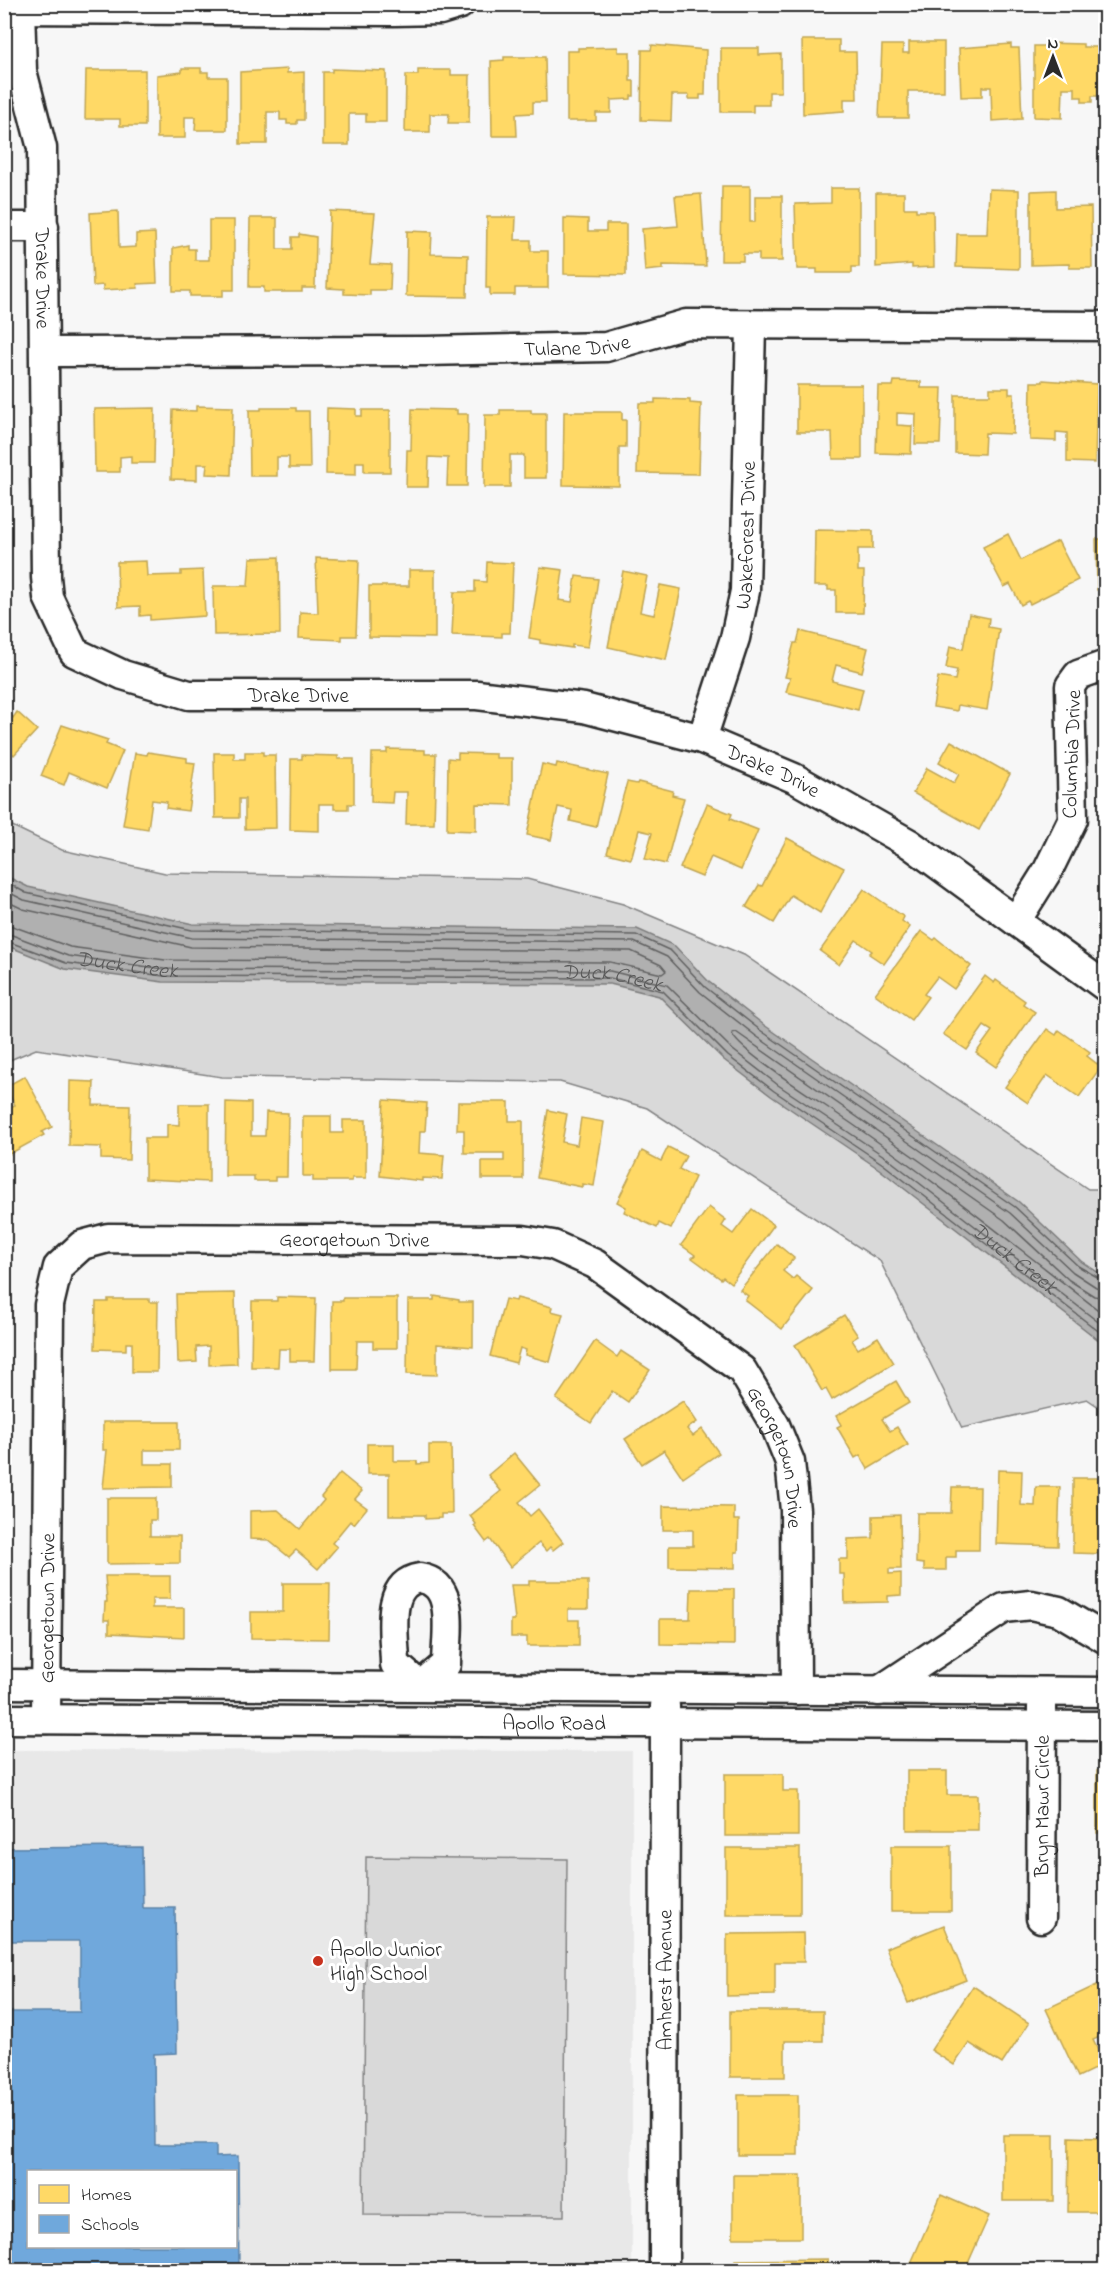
<svg xmlns="http://www.w3.org/2000/svg" width="1110" height="2275" viewBox="0 0 1110 2275" font-family="'Indie Flower',sans-serif">
<style>
.built{fill:#e8e8e8;fill-rule:evenodd}
.green{fill:#d9d9d9;stroke:#828282;stroke-width:1.5}
.water{fill:#b0b0b0;stroke:#7b7b7b;stroke-width:1.5}
.homes{fill:#ffd966;stroke:#bfa554;stroke-width:1.5}
.schools{fill:#6fa8dc;stroke:#5b82a7;stroke-width:1.5;fill-rule:evenodd}
.lines{fill:none;stroke-linecap:round;stroke-linejoin:round}
.shore{stroke:#606060;stroke-width:1.5}
.minor-casing{stroke:#2b2b2b;stroke-width:33}
.minor{stroke:#fff;stroke-width:28}
.poi-dot{fill:#c8321e;stroke:#fff;stroke-width:2}
.labels{text-anchor:middle;stroke-width:6;stroke-linejoin:round;paint-order:stroke}
.street-label{font-size:21px;fill:#2b2b2b;stroke:#fff}
.poi-label{font-size:21px;fill:#2b2b2b;stroke:#fff;text-anchor:start}
.water-label{font-size:22px;font-style:italic;fill:#5a5a5a;stroke:#fff}
</style>
<rect width="100%" height="100%" fill="#f7f7f7"/>
<filter id="ink" filterUnits="userSpaceOnUse"><feTurbulence type="fractalNoise" baseFrequency=".0167" numOctaves="2"/><feDisplacementMap in="SourceGraphic" scale="12" xChannelSelector="R" yChannelSelector="G"/><feConvolveMatrix kernelMatrix="1 2 1 2 8 2 1 2 1" color-interpolation-filters="sRGB"/></filter>
<g filter="url(#ink)">
<!-- built -->
<path class="built" d="M5 1750 632 1751V2270H5ZM28 2172H236V2246H28Z"/>
<!-- green -->
<g class="green">
<polygon points="4,822 62,850 165,873 527,879 623,904 744,955 1088,1189 1105,1189 1105,1411 1087,1399 962,1428 880,1261 647,1108 560,1082 222,1077 36,1049 5,1062"/>
<polygon points="366,1857 567,1859 564,2216 363,2215"/>
</g>
<!-- water -->
<polygon class="water" points="4,875 28,887 193,924 637,929 675,946 709,982 764,1025 1019,1202 1082,1262 1105,1277 1105,1345 879,1169 771,1096 724,1060 659,996 610,984 163,982 65,969 5,945"/>
<!-- homes -->
<g class="homes">
<polygon points="802,40 839,40 839,52 856,52 857,99 844,99 844,111 803,114"/>
<polygon points="909,42 944,42 944,91 908,91 908,118 879,118 882,45 903,45 903,53 909,53"/>
<polygon points="1045,43 1083,44 1083,47 1099,47 1098,96 1092,96 1092,102 1082,102 1082,97 1075,97 1075,88 1063,88 1062,118 1034,117 1034,46 1045,46"/>
<polygon points="1011,44 1011,48 1019,48 1022,119 992,121 991,87 982,87 982,96 961,97 959,48"/>
<polygon points="652,45 706,50 705,95 700,95 700,99 689,99 689,95 672,95 671,121 641,120 642,50 651,50"/>
<polygon points="618,47 618,52 630,52 630,81 634,81 634,96 631,96 631,99 611,100 611,113 596,113 596,121 567,121 567,51 578,51 578,48"/>
<polygon points="721,48 759,48 759,55 781,54 781,92 769,92 769,105 753,105 753,112 721,112"/>
<polygon points="504,57 545,57 546,102 533,102 533,113 516,114 517,136 492,136 491,61 504,60"/>
<polygon points="182,68 201,68 201,72 208,72 208,77 227,77 227,130 195,130 196,117 185,117 185,138 157,138 157,75 182,72"/>
<polygon points="287,69 287,73 304,72 304,120 297,120 297,124 287,124 287,120 280,120 280,112 267,112 267,144 240,144 240,72"/>
<polygon points="332,69 386,71 386,122 366,122 366,114 349,114 349,145 323,145 323,72 332,72"/>
<polygon points="86,70 145,70 145,126 120,126 120,119 85,119"/>
<polygon points="418,70 451,70 451,75 470,75 469,123 448,123 449,114 430,114 430,132 405,132 406,75 418,75"/>
<polygon points="722,186 750,186 750,222 755,222 755,196 782,196 782,261 759,261 759,254 743,254 743,261 721,261"/>
<polygon points="831,188 859,188 859,267 852,267 852,273 817,273 817,269 797,269 795,204 831,203"/>
<polygon points="989,189 1019,190 1019,269 956,267 957,234 987,234"/>
<polygon points="1056,190 1056,208 1091,207 1092,268 1069,268 1069,264 1031,265 1031,191"/>
<polygon points="876,193 904,193 904,208 916,208 916,211 933,211 934,267 912,268 912,264 876,267"/>
<polygon points="701,194 706,266 663,265 663,269 645,271 642,229 678,226 675,196"/>
<polygon points="118,211 119,248 136,247 136,234 155,233 157,283 137,284 138,288 103,290 103,285 93,286 90,213"/>
<polygon points="330,211 375,213 370,264 391,265 390,290 370,290 370,295 344,294 344,289 327,288"/>
<polygon points="487,217 516,217 515,240 531,240 531,251 548,251 548,288 515,288 515,295 490,295 490,288 486,288"/>
<polygon points="250,218 277,218 277,249 292,249 292,237 299,237 299,234 316,237 315,288 302,288 302,292 264,292 264,287 249,287"/>
<polygon points="564,218 588,219 588,231 606,231 606,224 626,224 626,275 564,274"/>
<polygon points="209,220 234,220 234,290 223,290 223,296 190,296 190,291 173,291 173,248 188,245 188,249 195,249 195,260 209,260"/>
<polygon points="407,231 432,232 431,254 468,255 467,297 406,296"/>
<polygon points="1043,380 1097,384 1095,463 1067,462 1067,433 1056,432 1056,441 1030,440 1031,382 1043,382"/>
<polygon points="894,381 921,382 921,388 942,388 940,444 915,444 916,414 897,413 897,425 912,426 911,454 876,453 878,386 893,386"/>
<polygon points="797,385 862,385 862,459 833,459 832,432 797,432"/>
<polygon points="990,388 1009,388 1009,394 1014,394 1013,434 985,433 984,454 955,453 955,395 990,395"/>
<polygon points="655,399 690,400 690,403 701,404 699,474 637,473 639,403 655,403"/>
<polygon points="196,406 233,407 231,475 206,474 207,464 197,464 197,480 171,479 173,410 196,411"/>
<polygon points="155,408 154,463 131,463 131,456 120,457 120,472 95,472 94,409"/>
<polygon points="261,408 296,408 296,411 309,411 310,468 289,468 289,457 277,457 277,476 250,476 249,410 261,410"/>
<polygon points="327,408 356,409 356,416 362,416 362,410 390,410 390,472 364,472 364,462 356,462 356,475 326,474"/>
<polygon points="412,409 457,410 457,414 468,414 467,486 447,486 448,458 429,457 428,487 406,487 407,450 411,450"/>
<polygon points="500,410 531,410 531,413 546,413 546,478 524,478 524,455 510,455 510,487 484,487 485,415 500,415"/>
<polygon points="564,412 622,412 622,420 626,420 626,447 619,447 619,486 563,485"/>
<polygon points="815,530 873,531 873,549 858,549 858,571 864,571 863,613 836,613 836,590 828,590 828,586 814,586"/>
<polygon points="1008,534 1021,560 1058,541 1078,580 1030,604 1028,601 1021,605 1010,584 1004,587 983,547"/>
<polygon points="1096,539 1106,539 1106,589 1097,590"/>
<polygon points="279,557 280,634 214,635 213,586 248,586 250,558"/>
<polygon points="316,558 359,560 356,636 342,636 342,640 299,638 300,612 318,613"/>
<polygon points="146,561 147,576 181,575 181,571 203,570 205,616 150,620 150,615 140,616 140,606 118,607 117,562"/>
<polygon points="487,562 513,563 510,633 502,633 502,637 452,635 454,592 475,592 475,581 486,582"/>
<polygon points="540,567 563,570 559,600 572,602 576,576 598,579 588,647 572,645 572,648 540,643 540,640 529,638"/>
<polygon points="409,570 435,570 435,638 369,637 369,586 409,586"/>
<polygon points="623,571 647,576 640,612 654,615 660,585 681,589 666,660 608,647"/>
<polygon points="969,614 989,618 988,627 999,629 987,710 958,705 957,711 933,707 938,677 955,680 957,670 946,668 950,646 963,649"/>
<polygon points="800,631 868,648 862,672 836,665 832,681 863,689 858,710 786,692 790,678 785,677 794,643 797,643"/>
<polygon points="4,705 13,718 17,712 37,730 14,755 4,746"/>
<polygon points="62,725 108,740 106,744 123,751 107,788 69,772 64,785 41,776"/>
<polygon points="951,741 1010,774 979,830 913,793 927,768 954,783 959,774 939,762"/>
<polygon points="387,749 425,750 425,754 436,754 434,824 406,824 407,792 393,792 392,803 371,802 372,753 387,753"/>
<polygon points="148,752 187,758 187,762 195,763 188,811 166,808 167,802 152,800 148,829 123,825 135,753 147,755"/>
<polygon points="245,752 263,752 263,755 275,755 276,828 245,829 245,799 239,799 239,818 215,818 214,753 234,753 234,759 245,759"/>
<polygon points="458,753 496,754 496,758 512,758 512,805 476,804 476,831 447,830 448,758 458,759"/>
<polygon points="302,755 338,756 338,759 354,759 354,804 348,804 348,809 334,809 334,804 319,804 319,831 290,830 291,759 302,759"/>
<polygon points="557,763 608,774 596,827 570,821 572,810 558,807 551,840 527,835 542,764 556,767"/>
<polygon points="627,782 637,784 638,782 673,791 672,795 684,798 666,864 645,859 652,833 639,830 631,859 607,853"/>
<polygon points="707,804 732,814 730,819 758,830 741,870 711,857 702,877 680,868"/>
<polygon points="787,838 844,868 820,913 791,895 774,923 746,907 759,885 762,886"/>
<polygon points="864,889 904,917 902,921 910,927 884,964 869,954 872,951 856,940 839,965 820,951"/>
<polygon points="921,931 934,940 936,938 971,966 954,989 937,977 924,994 928,997 911,1020 875,994"/>
<polygon points="985,976 994,983 996,980 1025,1001 1023,1004 1035,1012 996,1067 976,1053 992,1031 984,1026 967,1050 943,1034"/>
<polygon points="1047,1029 1056,1035 1059,1030 1090,1052 1087,1056 1101,1067 1079,1097 1047,1075 1028,1103 1005,1087"/>
<polygon points="25,1076 52,1127 42,1132 44,1135 4,1157 4,1110 15,1105 5,1087"/>
<polygon points="70,1081 94,1082 93,1105 130,1106 129,1160 101,1159 101,1147 69,1146"/>
<polygon points="384,1100 427,1103 425,1131 420,1131 419,1153 444,1155 442,1179 422,1178 422,1181 380,1176"/>
<polygon points="226,1102 251,1103 251,1136 265,1136 266,1112 288,1113 287,1177 275,1177 275,1181 254,1181 254,1176 225,1176"/>
<polygon points="458,1102 509,1102 509,1121 523,1121 523,1179 482,1179 482,1161 504,1161 504,1153 464,1153 464,1130 457,1130"/>
<polygon points="179,1104 209,1104 209,1182 145,1179 145,1138 167,1138 167,1124 179,1125"/>
<polygon points="548,1110 567,1114 562,1142 577,1145 581,1118 604,1122 594,1186 582,1184 582,1187 537,1178"/>
<polygon points="303,1116 331,1116 331,1133 343,1133 343,1120 366,1120 366,1178 352,1178 352,1181 313,1181 313,1176 303,1176"/>
<polygon points="668,1147 686,1156 679,1169 695,1177 671,1229 659,1223 657,1228 624,1212 626,1207 617,1202 642,1151 661,1161"/>
<polygon points="709,1207 726,1220 722,1226 733,1234 752,1209 774,1225 731,1283 723,1277 721,1279 692,1258 695,1255 681,1245"/>
<polygon points="777,1244 794,1258 783,1271 793,1279 796,1276 813,1290 782,1329 745,1300 748,1296 740,1290"/>
<polygon points="235,1293 237,1364 209,1365 209,1346 196,1347 197,1362 178,1363 176,1294"/>
<polygon points="434,1296 459,1300 459,1302 473,1302 473,1347 437,1344 437,1375 407,1374 408,1300 434,1300"/>
<polygon points="277,1297 316,1298 314,1361 290,1361 290,1349 279,1349 278,1367 251,1367 252,1301 277,1301"/>
<polygon points="343,1298 397,1298 397,1348 373,1348 373,1341 357,1341 356,1369 332,1369 332,1301 343,1301"/>
<polygon points="517,1298 552,1307 551,1311 563,1314 550,1362 525,1355 526,1350 520,1348 516,1363 490,1356 505,1299 516,1301"/>
<polygon points="108,1299 149,1299 149,1302 158,1302 157,1372 132,1372 132,1343 126,1343 126,1350 95,1349 96,1302 108,1302"/>
<polygon points="844,1315 858,1336 852,1340 858,1349 878,1337 894,1363 832,1400 826,1389 822,1391 795,1345"/>
<polygon points="595,1341 617,1357 621,1351 650,1370 628,1402 612,1391 591,1423 556,1399"/>
<polygon points="896,1381 909,1403 882,1419 890,1431 897,1427 908,1445 868,1469 860,1455 855,1458 837,1427 841,1425 836,1416"/>
<polygon points="683,1401 697,1422 687,1429 693,1436 702,1429 719,1453 683,1478 664,1450 642,1464 625,1439"/>
<polygon points="103,1422 179,1422 179,1450 144,1450 144,1464 172,1464 172,1487 103,1488 107,1450 103,1450"/>
<polygon points="367,1444 394,1444 394,1461 417,1461 417,1464 429,1463 429,1445 451,1445 452,1514 441,1514 441,1518 425,1519 425,1515 389,1515 389,1474 367,1474"/>
<polygon points="514,1453 540,1485 519,1502 530,1516 538,1509 563,1542 553,1550 550,1547 546,1551 539,1543 510,1567 490,1539 486,1542 474,1526 476,1524 470,1516 501,1491 488,1475"/>
<polygon points="998,1470 1022,1471 1021,1505 1035,1506 1036,1487 1060,1487 1058,1546 996,1544"/>
<polygon points="340,1473 362,1491 355,1499 367,1508 354,1524 350,1521 332,1543 337,1547 318,1569 296,1550 289,1557 268,1540 250,1539 250,1511 278,1510 300,1529 324,1500 321,1497"/>
<polygon points="1073,1478 1098,1478 1098,1509 1106,1509 1106,1554 1073,1553"/>
<polygon points="952,1487 980,1487 979,1550 956,1550 956,1557 946,1557 946,1570 924,1570 924,1564 916,1563 917,1513 951,1513"/>
<polygon points="107,1498 156,1498 156,1520 150,1520 150,1536 180,1536 180,1563 107,1564"/>
<polygon points="663,1506 734,1507 734,1520 739,1520 738,1552 735,1552 735,1568 669,1567 669,1546 693,1546 693,1530 663,1530"/>
<polygon points="900,1515 901,1569 889,1569 889,1574 901,1573 901,1595 888,1596 888,1602 845,1603 844,1574 839,1574 839,1559 848,1559 848,1539 873,1538 873,1516"/>
<polygon points="105,1576 170,1576 170,1599 152,1599 152,1608 184,1608 184,1637 109,1633 109,1620 104,1620 105,1602 107,1602"/>
<polygon points="529,1581 588,1581 588,1609 568,1609 568,1620 579,1620 579,1646 527,1646 527,1637 511,1637 511,1620 515,1620 511,1585 529,1585"/>
<polygon points="283,1583 330,1583 329,1639 251,1638 251,1612 283,1612"/>
<polygon points="691,1589 734,1589 734,1645 660,1644 660,1619 690,1619"/>
<polygon points="907,1771 947,1771 947,1795 978,1795 978,1830 907,1830"/>
<rect x="1097" y="1771" width="9" height="62"/>
<polygon points="725,1774 783,1774 783,1791 798,1791 798,1836 725,1836"/>
<rect x="891" y="1846" width="60" height="65"/>
<rect x="726" y="1848" width="74" height="67"/>
<polygon points="944,1925 966,1980 908,2003 886,1948"/>
<polygon points="803,1933 804,1962 775,1962 775,1995 727,1996 727,1934"/>
<polygon points="1101,1983 1106,1993 1106,2034 1093,2040 1105,2064 1078,2077 1046,2009"/>
<polygon points="973,1986 1029,2023 1002,2064 969,2043 954,2065 931,2050"/>
<polygon points="730,2011 823,2011 823,2041 785,2041 785,2077 730,2077"/>
<rect x="738" y="2095" width="60" height="60"/>
<rect x="1003" y="2135" width="51" height="66"/>
<polygon points="1069,2137 1098,2138 1098,2154 1106,2154 1106,2212 1068,2212"/>
<rect x="733" y="2175" width="68" height="63"/>
<polygon points="941,2195 989,2216 965,2270 928,2270 911,2263"/>
<polygon points="828,2259 828,2270 735,2270 735,2260"/>
</g>
<!-- schools -->
<path class="schools" d="M142 1847 143 1908H175L177 2053 154 2054 155 2145H216V2157L238 2156 239 2268 4 2270V2012H80V1941H4V1848ZM28 2172H236V2246H28Z"/>
<g class="lines">
<!-- shore -->
<g class="shore">
<polyline points="4,881 26,893 192,930 636,935 671,951 705,987 760,1030 1015,1207 1078,1266 1106,1282"/>
<polyline points="4,890 24,900 192,938 634,942 667,957 700,992 756,1036 1010,1213 1073,1272 1096,1287 1106,1289"/>
<polyline points="4,900 23,909 191,947 631,951 661,965 666,971 662,974 610,962 165,960 70,947 4,923"/>
<path id="s1" d="M4 932 68 956 164 969 610 971 667 985 733 1050 778 1085 887 1158 1106 1328"/>
<polyline points="4,940 66,963 164,976 610,978 663,991 728,1056 774,1091 883,1164 1106,1337"/>
<path d="M1106 1298 1094 1296 1069 1280 1004 1220 736 1032 732 1033C734 1047 808 1094 824 1105 922 1170 1013 1244 1106 1316"/>
</g>
<!-- minor casing -->
<g class="minor-casing">
<g id="minor">
<polyline points="4,9 394,11 440,10 460,4"/>
<path id="s2" d="M20 9 22 71 42 148 46 577 48 597 74 652 123 675 189 695H477L584 708 702 739 794 778 910 844 1106 987"/>
<polyline points="4,227 44,227"/>
<path id="s3" d="M45 352 426 351 606 347 686 324 1106 326"/>
<path id="s4" d="M702 739 735 638 745 591 751 325"/>
<polyline points="1016,921 1048,870 1073,819 1070,686 1078,675 1106,665"/>
<path d="M420 1578C458 1584 446 1636 446 1664L420 1686 395 1664C395 1636 383 1584 420 1578Z"/>
<polyline points="4,1684 1106,1692"/>
<polyline points="879,1691 1004,1608 1031,1605 1059,1611 1106,1639"/>
<path id="s5" d="M4 1719 1106 1726"/>
<path id="s6" d="M46 1719 49 1305 58 1267 82 1245 108 1238 523 1240 553 1245 595 1264 742 1370 775 1425 790 1462 795 1510 796 1690"/>
<path id="s7" d="M1041 1918 1042 1707"/>
<path id="s8" d="M664 2270 665 1706"/>
</g>
</g>
<!-- minor -->
<use href="#minor" class="minor"/>
</g>
</g>
<!-- markers -->
<circle class="poi-dot" cx="318" cy="1961" r="6"/>
<g class="labels">
<!-- street labels -->
<g class="street-label">
<text dy="7" stroke="none"><textPath href="#s2" startOffset="272">Drake Drive</textPath></text>
<text dy="7" stroke="none"><textPath href="#s3" startOffset="532">Tulane Drive</textPath></text>
<text dy="7" stroke="none"><textPath href="#s4" startOffset="210">Wakeforest Drive</textPath></text>
<text dy="7" stroke="none"><textPath href="#s2" startOffset="884">Drake Drive</textPath></text>
<text transform="translate(1071 754) rotate(-88)" y="7">Columbia Drive</text>
<text dy="7" stroke="none"><textPath href="#s2" startOffset="1370">Drake Drive</textPath></text>
<text dy="7" stroke="none"><textPath href="#s6" startOffset="759">Georgetown Drive</textPath></text>
<text dy="7" stroke="none"><textPath href="#s6" startOffset="1281">Georgetown Drive</textPath></text>
<text dy="7" stroke="none"><textPath href="#s6" startOffset="111">Georgetown Drive</textPath></text>
<text dy="7" stroke="none"><textPath href="#s5" startOffset="550">Apollo Road</textPath></text>
<text dy="7" stroke="none"><textPath href="#s7" startOffset="112">Bryn Mawr Circle</textPath></text>
<text dy="7" stroke="none"><textPath href="#s8" startOffset="290">Amherst Avenue</textPath></text>
</g>
<!-- poi labels -->
<g class="poi-label">
<text x="330" y="1956">Apollo Junior<tspan x="330" dy="24">High School</tspan></text>
</g>
<!-- water labels -->
<g class="water-label">
<text dy="8" stroke="none"><textPath href="#s1" startOffset="128">Duck Creek</textPath></text>
<text dy="8" stroke="none"><textPath href="#s1" startOffset="614">Duck Creek</textPath></text>
<text dy="8" stroke="none"><textPath href="#s1" startOffset="1113">Duck Creek</textPath></text>
</g>
</g>
<!-- margin -->
<rect width="1110" height="2275" fill="none" stroke="#fff" stroke-width="24"/>
<rect x="12" y="12" width="1086" height="2251" fill="none" stroke="#2b2b2b" stroke-width="2" filter="url(#ink)"/>
<!-- legend -->
<rect x="27" y="2170" width="210" height="78" fill="#ffffff" stroke="#aaaaaa" stroke-width="1.5"/>
<rect x="39" y="2185" width="30" height="18" fill="#ffd966" stroke="#aaaaaa" stroke-width="1.5"/>
<text x="81" y="2200" font-size="18" fill="#2b2b2b">Homes</text>
<rect x="39" y="2215" width="30" height="18" fill="#6fa8dc" stroke="#aaaaaa" stroke-width="1.5"/>
<text x="81" y="2230" font-size="18" fill="#2b2b2b">Schools</text>
<!-- north arrow -->
<g transform="translate(1053 57)" stroke="#ffffff" stroke-width="4.5" paint-order="stroke">
<path d="M0-4.5L10 22L0 15L-10 22Z" fill="#2b2b2b"/>
<text y="-9" font-size="16" font-weight="bold" text-anchor="middle" fill="#2b2b2b">N</text>
</g>
</svg>
